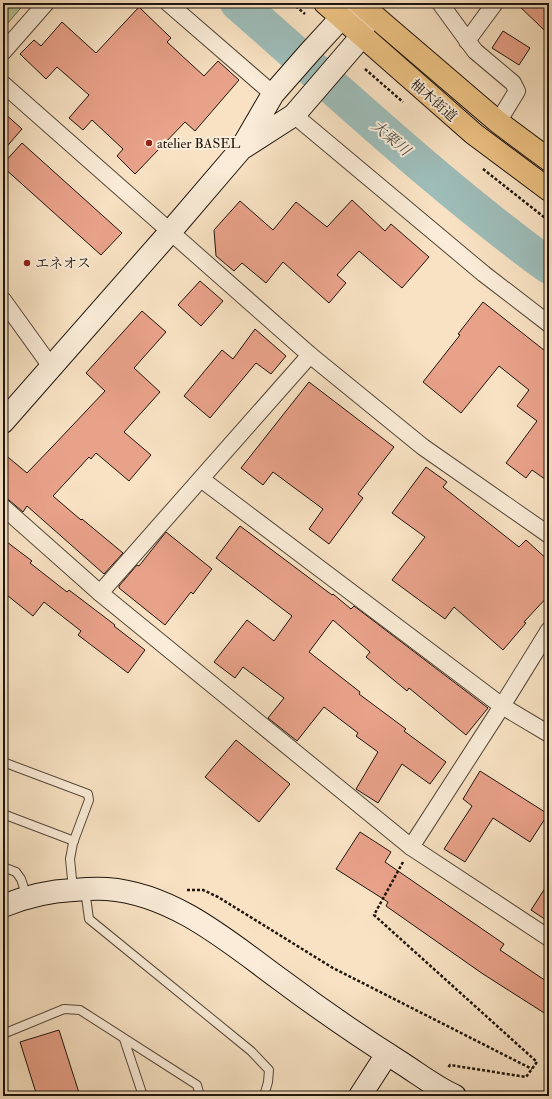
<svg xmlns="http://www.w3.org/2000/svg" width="552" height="1099" viewBox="0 0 552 1099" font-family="'IM FELL Double Pica','Noto Serif JP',serif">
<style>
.green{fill:#b9c497;stroke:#6c6c52}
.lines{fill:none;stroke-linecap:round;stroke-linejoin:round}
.river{stroke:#9ebdb9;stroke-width:36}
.building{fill:#e9a28a;stroke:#1e150d}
.lane-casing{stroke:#54483a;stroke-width:10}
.street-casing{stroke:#54483a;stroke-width:18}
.secondary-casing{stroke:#1e150d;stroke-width:24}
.primary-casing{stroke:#1e150d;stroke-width:24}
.path{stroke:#1e150d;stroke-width:2.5;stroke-dasharray:3 2;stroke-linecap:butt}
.lane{stroke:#faecd8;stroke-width:8}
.street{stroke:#faecd8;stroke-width:16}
.secondary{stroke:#faecd8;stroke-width:22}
.primary{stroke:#ecc182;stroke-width:22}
.poi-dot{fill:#8f2418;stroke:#faecd8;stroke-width:1.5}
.labels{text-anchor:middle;stroke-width:4;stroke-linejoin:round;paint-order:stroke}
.street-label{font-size:14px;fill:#1e150d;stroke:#faecd8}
.poi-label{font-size:14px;fill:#1e150d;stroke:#faecd8;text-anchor:start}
.water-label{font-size:15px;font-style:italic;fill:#4b5049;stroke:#faecd8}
</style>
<rect width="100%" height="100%" fill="#f8e2c3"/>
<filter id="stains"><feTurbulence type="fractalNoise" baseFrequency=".005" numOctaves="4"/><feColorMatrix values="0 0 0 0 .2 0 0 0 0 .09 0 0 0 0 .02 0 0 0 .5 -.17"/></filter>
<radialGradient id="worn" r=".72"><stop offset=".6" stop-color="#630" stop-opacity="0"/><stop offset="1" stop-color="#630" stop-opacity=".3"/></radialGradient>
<!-- green -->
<polygon class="green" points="3,3 25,3 3,29"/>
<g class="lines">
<!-- river -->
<path class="river" d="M238 3C340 92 439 186 549 266"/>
</g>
<!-- building -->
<g class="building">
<polygon points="516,3 549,3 549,35 542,28"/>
<polygon points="139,7 171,38 167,42 204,76 218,61 239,80 195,131 185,122 135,174 117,156 123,149 92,120 83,130 69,118 89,95 57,67 46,79 20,54 34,40 41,46 62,22 96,53"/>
<polygon points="503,31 530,48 519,65 492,48"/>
<polygon points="3,112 22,129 3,151"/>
<polygon points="22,143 122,233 101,255 3,167 3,164"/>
<polygon points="352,200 385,231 391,224 429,257 402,288 359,251 337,275 346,283 329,303 283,262 266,283 242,263 234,271 216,256 214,230 240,201 273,230 296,202 327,227"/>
<polygon points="200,281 223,301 201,326 178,305"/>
<polygon points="483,302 549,354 549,482 532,470 526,478 506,463 537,421 517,406 529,390 499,366 461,413 423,382 460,335 458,334"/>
<polygon points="142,311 166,332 134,368 160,392 124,432 151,455 129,481 96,453 91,459 89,457 53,496 81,520 82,519 123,553 104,574 27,506 23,512 9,500 3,498 3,453 27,473 53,446 105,391 86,373"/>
<polygon points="255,329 286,356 271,374 256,363 210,418 184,396 222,350 233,359"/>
<polygon points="309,382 394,447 358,494 363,498 329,544 309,529 323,509 273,472 263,485 241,468"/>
<polygon points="426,467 447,482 443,487 519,547 526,540 549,561 549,595 524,622 526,623 503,650 454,607 445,619 392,580 425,537 392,513"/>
<polygon points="240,526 332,595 333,594 351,609 354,606 488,708 466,735 409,688 407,691 366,657 370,652 333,620 309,652 360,692 359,694 406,729 404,731 446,762 430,784 402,764 378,803 356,789 378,752 356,736 358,733 324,707 297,741 268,718 284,698 243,667 235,678 214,662 247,620 274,641 292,616 216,558"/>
<polygon points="166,532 212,569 193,594 191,592 165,625 119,588 119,586 137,565 139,566"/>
<polygon points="3,539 32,561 30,563 67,592 69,590 115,625 114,626 145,650 128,673 78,635 81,631 44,602 33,616 3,592"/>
<polygon points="236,740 290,784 259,822 205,777"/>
<polygon points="480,771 548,814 530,842 493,818 465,862 444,849 472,806 463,799"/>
<polygon points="360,832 391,852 385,862 504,944 500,950 549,983 549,1016 483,974 386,906 388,902 336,869"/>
<polygon points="549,882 549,922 531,910"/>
<polygon points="59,1030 80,1096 37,1096 20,1042"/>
</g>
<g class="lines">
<!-- lane casing -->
<g class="lane-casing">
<g id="lane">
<polyline points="3,762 88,794 89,800 73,843 70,859 73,889"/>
<polyline points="3,814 74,841"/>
<polyline points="3,867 16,872 21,879 27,897"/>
<polyline points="85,890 89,919 251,1051 269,1070 268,1082 264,1096"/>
<polyline points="3,1034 64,1009 80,1010 197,1085 200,1096"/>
<polyline points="124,1039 143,1096"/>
</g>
</g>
<!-- street casing -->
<g class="street-casing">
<g id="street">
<polyline points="168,3 273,94"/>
<polyline points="440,3 475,51 513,83 517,91 498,122"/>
<polyline points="467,41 495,3"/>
<polyline points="3,52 46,3"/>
<polyline points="3,84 310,355 423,447 549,535"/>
<polyline points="294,115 484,274 549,324"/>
<polyline points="3,300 52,368"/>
<polyline points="201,479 502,706 549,734"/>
<polyline points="3,507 100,593 411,847 549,938"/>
<polyline points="100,593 310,355"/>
<polyline points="411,847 502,706 549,630"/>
</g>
</g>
<!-- secondary casing -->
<g class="secondary-casing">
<g id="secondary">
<polyline points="3,422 170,232 241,149 273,94 309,53 341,18 366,9 362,36 294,115 241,149"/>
<path d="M3 906C25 897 49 891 73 890 84 889 96 888 107 889 174 894 229 942 281 980 321 1010 362 1038 403 1064 420 1075 437 1088 455 1096"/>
<polyline points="360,1096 387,1054"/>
</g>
</g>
<!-- primary casing -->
<g class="primary-casing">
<g id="primary">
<polyline points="325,3 474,134 549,190"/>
<polyline points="359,3 498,122 549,160"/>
</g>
</g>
<!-- path -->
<g class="path">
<polyline points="292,3 305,14"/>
<polyline points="365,69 403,102"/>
<polyline points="483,169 549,221"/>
<polyline points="403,862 374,915 537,1062 526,1077 450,1065 448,1068"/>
<polyline points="187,890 203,890 218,897 333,968 532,1069"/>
</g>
<!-- lane -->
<use href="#lane" class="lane"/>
<!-- street -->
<use href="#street" class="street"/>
<!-- secondary -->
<use href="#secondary" class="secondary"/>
<!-- primary -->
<use href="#primary" class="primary"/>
</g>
<!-- markers -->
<g class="poi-dot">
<circle cx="149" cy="143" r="4"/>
<circle cx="27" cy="263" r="4"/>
</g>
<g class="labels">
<!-- street labels -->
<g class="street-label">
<text transform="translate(434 100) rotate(41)" y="5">柚木街道</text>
</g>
<!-- poi labels -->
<g class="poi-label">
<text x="157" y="148">atelier BASEL</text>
<text x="35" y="268">エネオス</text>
</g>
<!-- water labels -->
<g class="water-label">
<text transform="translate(391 138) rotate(40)" y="5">大栗川</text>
</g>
</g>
<!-- margin -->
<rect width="552" height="1099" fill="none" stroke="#f8e2c3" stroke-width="16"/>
<rect x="4" y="4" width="544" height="1091" fill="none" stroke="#1e150d" stroke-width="2"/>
<rect x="8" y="8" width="536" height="1083" fill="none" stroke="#1e150d"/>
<rect width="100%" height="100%" filter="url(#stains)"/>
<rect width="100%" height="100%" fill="url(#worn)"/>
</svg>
